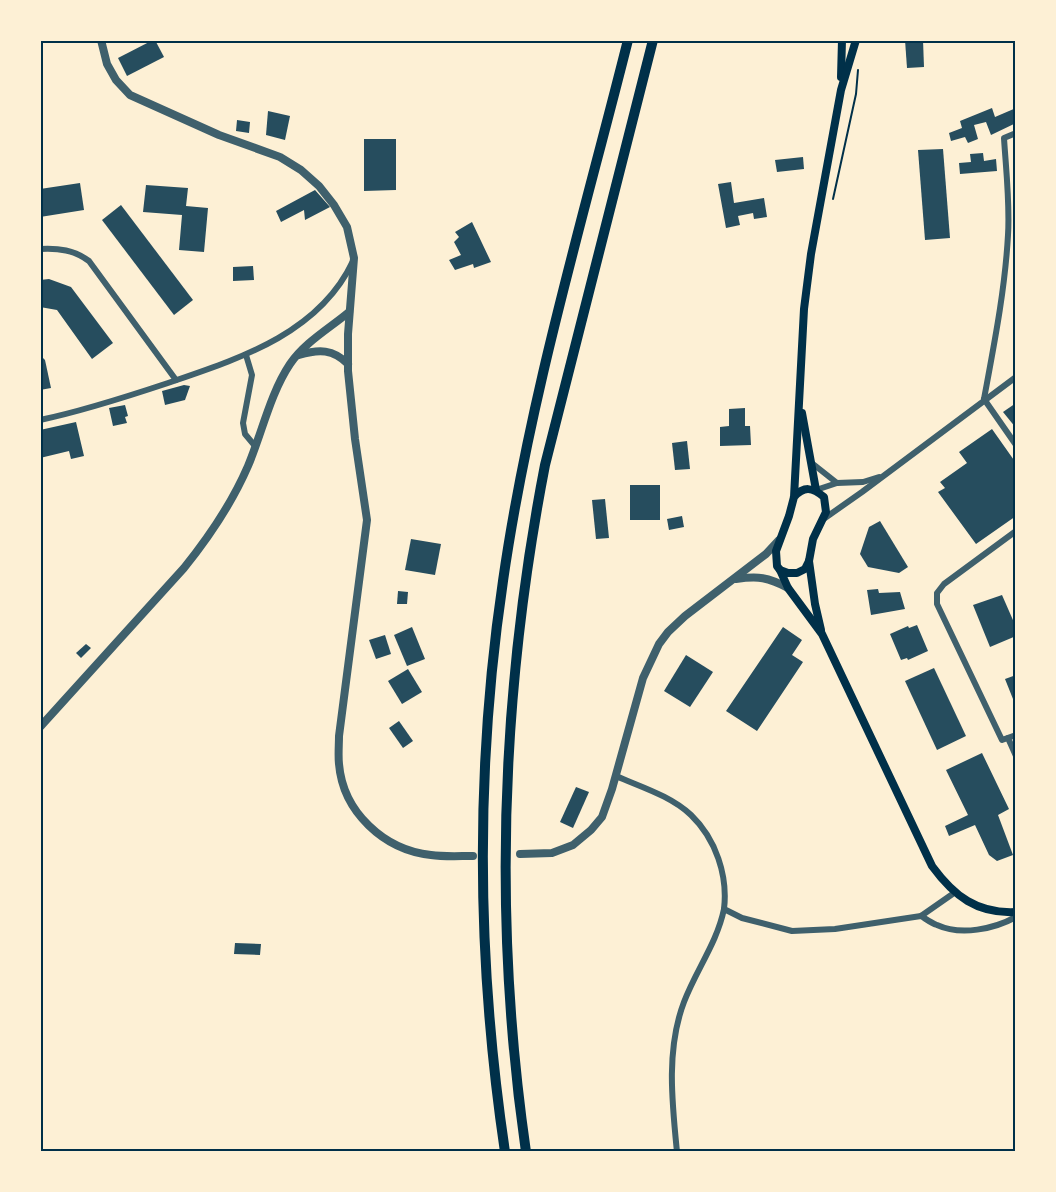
<svg xmlns="http://www.w3.org/2000/svg" width="1056" height="1192" viewBox="0 0 1056 1192" font-family="'DM Sans',sans-serif">
<style>
.building{fill:#264d5e}
.lines{fill:none;stroke-linecap:round;stroke-linejoin:round}
.path{stroke:#003049;stroke-width:2}
.minor{stroke:#3f606c;stroke-width:6}
.tertiary{stroke:#3f606c;stroke-width:8}
.secondary{stroke:#003049;stroke-width:8}
.motorway{stroke:#003049;stroke-width:10}
.neatline{fill:none;stroke:#003049;stroke-width:2}
</style>
<rect width="100%" height="100%" fill="#fdf0d5"/>
<!-- building -->
<g class="building">
<polygon points="153,40 155,40 164,57 127,76 118,58"/>
<polygon points="905,40 923,40 924,67 907,68"/>
<polygon points="992,108 995,117 1016,108 1016,123 991,135 986,122 974,125 978,139 968,143 965,137 951,141 949,133 962,128 960,121"/>
<polygon points="268,111 290,116 285,140 266,135"/>
<polygon points="237,120 250,122 249,133 236,131"/>
<polygon points="364,139 396,139 396,190 364,191"/>
<polygon points="943,149 950,238 925,240 918,150"/>
<polygon points="983,153 984,161 996,159 997,171 960,174 959,163 971,162 970,154"/>
<polygon points="803,157 804,169 777,172 775,160"/>
<polygon points="731,182 734,203 764,198 767,217 754,219 753,213 738,216 740,225 726,228 718,184"/>
<polygon points="80,183 84,210 40,217 40,189"/>
<polygon points="146,185 188,188 186,206 208,208 204,252 179,250 182,215 143,212"/>
<polygon points="315,190 330,207 305,220 304,210 281,222 276,211"/>
<polygon points="121,205 193,300 174,315 102,220"/>
<polygon points="472,222 491,262 474,268 473,264 455,270 449,260 461,255 454,242 459,237 455,232"/>
<polygon points="253,266 254,280 233,281 233,267"/>
<polygon points="49,279 71,287 113,343 92,359 57,310 40,307 40,280"/>
<polygon points="40,355 45,360 51,388 40,390"/>
<polygon points="184,385 190,386 185,400 165,405 162,391"/>
<polygon points="1016,403 1016,428 1003,412"/>
<polygon points="125,405 128,416 125,417 127,423 113,426 109,408"/>
<polygon points="745,408 745,426 750,426 751,445 720,446 720,427 729,426 729,409"/>
<polygon points="76,422 84,456 71,459 69,451 40,458 40,430"/>
<polygon points="992,429 1016,463 1016,516 976,544 938,492 945,488 940,482 967,463 959,452"/>
<polygon points="687,441 690,469 675,470 672,443"/>
<rect x="630" y="485" width="30" height="35"/>
<polygon points="605,499 609,538 596,539 592,500"/>
<polygon points="682,516 684,527 669,530 667,519"/>
<polygon points="880,521 908,567 899,573 868,567 860,554 869,527"/>
<polygon points="411,539 441,544 435,575 405,570"/>
<polygon points="878,589 879,593 900,592 905,609 871,615 867,590"/>
<polygon points="398,591 408,592 407,604 397,604"/>
<polygon points="1002,595 1016,627 1016,636 990,647 973,605"/>
<polygon points="917,625 928,651 908,660 907,658 901,660 890,634 908,626 909,628"/>
<polygon points="412,627 425,659 407,666 394,635"/>
<polygon points="783,627 802,640 792,655 803,662 757,731 726,711"/>
<polygon points="385,635 391,654 376,659 369,640"/>
<polygon points="86,644 91,648 81,658 76,653"/>
<polygon points="686,655 713,672 690,707 664,691"/>
<polygon points="934,668 966,736 937,750 905,681"/>
<polygon points="408,669 422,692 402,704 388,681"/>
<polygon points="1016,675 1016,704 1015,704 1005,679"/>
<polygon points="399,721 413,741 403,748 389,728"/>
<polygon points="982,753 1009,809 998,815 1013,855 997,861 989,855 975,825 949,836 945,826 968,815 946,770"/>
<polygon points="576,787 589,792 573,828 560,822"/>
<polygon points="235,943 261,944 260,955 234,954"/>
</g>
<g class="lines">
<!-- path -->
<polyline class="path" points="833,199 856,94 858,70"/>
<!-- minor -->
<g class="minor">
<path d="M40 249C59 248 74 250 89 261L176 380"/>
<polyline points="246,355 252,375 243,423 245,434 255,446"/>
<path d="M984 399C994 345 1005 290 1008 235 1010 203 1006 170 1004 138L1016 133"/>
<polyline points="984,399 1016,445"/>
<path d="M40 420C83 411 126 397 168 383 238 359 319 334 353 261"/>
<polyline points="813,464 837,483 863,482 879,477"/>
<polyline points="816,490 837,483"/>
<polyline points="825,518 862,492 1016,377"/>
<polyline points="1016,531 944,584 937,593 937,604 1002,740 1016,735"/>
<polyline points="1008,738 1016,756"/>
<path d="M616 776C641 787 671 796 691 815 716 839 728 876 724 909L742 918 792 931 835 929 921 916 954 893"/>
<path d="M921 916C926 919 931 923 937 925 961 936 994 929 1016 917"/>
<path d="M677 1152C672 1102 666 1049 684 1002 696 970 717 943 724 909"/>
</g>
<!-- tertiary -->
<g class="tertiary">
<path d="M101 40 107 64 116 80 130 95 219 135 280 157 301 170 319 186 334 205 347 227 354 258 348 334V371L355 439 367 520 339 736C339 745 338 755 339 764 343 812 384 850 431 855 444 857 459 856 473 856"/>
<path d="M299 355C319 349 333 349 348 364"/>
<path d="M736 579C758 576 768 577 788 588"/>
<path d="M40 727 184 568C209 537 232 503 248 466 262 433 270 394 290 364 305 342 330 328 349 312"/>
<polyline points="520,854 552,853 573,845 591,830 602,817 612,789 643,678 659,644 668,632 685,616 766,554 779,540"/>
</g>
<!-- secondary -->
<g class="secondary">
<polyline points="841,77 842,40"/>
<polyline points="802,413 816,490"/>
<path d="M794 497C804 486 812 487 824 497L826 512 813 539 809 561 805 569 797 573H788L780 570 777 566 776 551 789 516 794 497 804 309 811 254 841 90 856 40"/>
<polyline points="809,561 815,604 821,630"/>
<path d="M780 570 788 588 822 634 932 866C954 896 977 914 1016 912"/>
</g>
<!-- motorway -->
<g class="motorway">
<path d="M505 1152C477 963 475 770 503 581 529 399 583 219 628 40"/>
<path d="M526 1152C493 923 501 692 545 465L653 40"/>
</g>
</g>
<!-- border -->
<rect width="1056" height="1192" fill="none" stroke="#fdf0d5" stroke-width="84"/>
<rect x="42" y="42" width="972" height="1108" class="neatline"/>
</svg>
